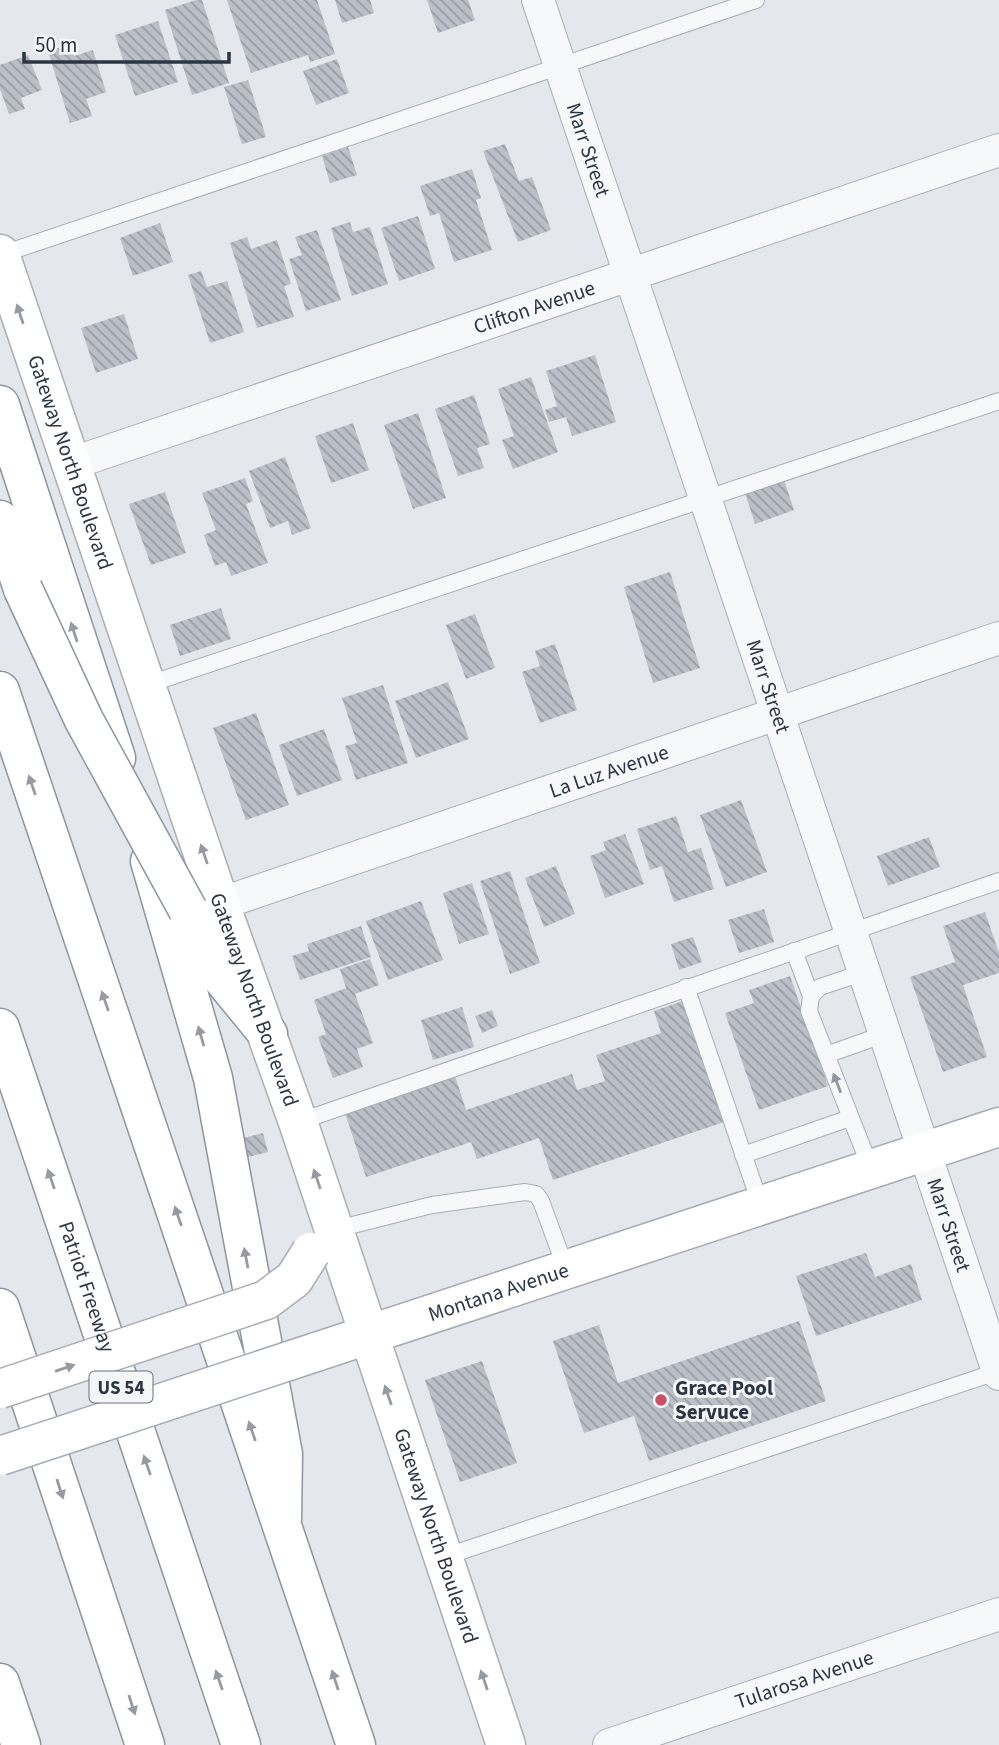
<svg xmlns="http://www.w3.org/2000/svg" width="999" height="1745" viewBox="0 0 999 1745" font-family="'Source Sans 3',sans-serif">
<style>
.building{fill:url(#building-back-hatch)}
.lines{fill:none;stroke-linecap:round;stroke-linejoin:round}
.lane-casing{stroke:#a9aeb5;stroke-width:18}
.street-casing{stroke:#a9aeb5;stroke-width:34}
.secondary-casing{stroke:#a9aeb5;stroke-width:41}
.primary-casing{stroke:#a4abb6;stroke-width:41}
.highway-casing{stroke:#8c95a1;stroke-width:41}
.lane{stroke:#f7f8fa;stroke-width:16}
.street{stroke:#f7f8fa;stroke-width:32}
.secondary{stroke:#fff;stroke-width:38}
.primary{stroke:#fff;stroke-width:38}
.highway{stroke:#fff;stroke-width:38}
.secondary-bridge-casing{stroke:#a9aeb5;stroke-width:41;stroke-linecap:butt}
.primary-bridge-casing{stroke:#a4abb6;stroke-width:41;stroke-linecap:butt}
.highway-bridge-casing{stroke:#8c95a1;stroke-width:41;stroke-linecap:butt}
.secondary-bridge{stroke:#fff;stroke-width:38}
.primary-bridge{stroke:#fff;stroke-width:38}
.highway-bridge{stroke:#fff;stroke-width:38}
.oneway{fill:#969aa1}
.oneway2{fill:#92969e}
.poi-dot{fill:#c85164;stroke:#f4f6f8;stroke-width:2.5}
.labels{text-anchor:middle;stroke-width:6;stroke-linejoin:round;paint-order:stroke}
.shield{fill:#f4f6f8;stroke:#686f79;stroke-width:2}
.shield-label{font-size:19px;font-weight:bold;fill:#2c3543}
.street-label{font-size:21px;fill:#2c3543;stroke:#f4f6f8}
.poi-label{font-size:21px;font-weight:bold;fill:#2c3543;stroke:#f4f6f8;text-anchor:start}
</style>
<defs>
<pattern id="building-back-hatch" width="6" height="6" patternUnits="userSpaceOnUse" patternTransform="scale(1.75)"><rect width="6" height="6" fill="#bbc0c8"/><path d="M-1 5l2 2M0 0l6 6M5-1l2 2" fill="none" stroke="#989da4"/></pattern>
</defs>
<rect width="100%" height="100%" fill="#e4e7eb"/>
<!-- building -->
<g class="building">
<polygon points="196,0 202,0 229,83 192,95 165,10"/>
<polygon points="227,0 317,0 335,54 310,62 308,55 251,73"/>
<polygon points="335,0 370,0 374,13 342,23"/>
<polygon points="427,0 468,0 475,20 438,33"/>
<polygon points="158,21 178,82 135,96 115,35"/>
<polygon points="71,44 74,56 93,50 106,92 86,99 92,116 70,123 48,51"/>
<polygon points="28,55 42,90 21,98 25,109 9,114 0,89 0,65"/>
<polygon points="337,59 349,93 316,105 303,71"/>
<polygon points="248,80 266,137 242,144 224,87"/>
<polygon points="505,144 519,181 532,177 551,230 518,242 483,151"/>
<polygon points="348,147 357,175 330,183 322,156"/>
<polygon points="472,169 481,198 476,200 492,250 454,262 439,213 430,216 420,186"/>
<polygon points="418,216 435,269 399,281 381,228"/>
<polygon points="350,222 353,232 370,227 388,284 352,296 331,228"/>
<polygon points="160,223 173,262 133,276 120,238"/>
<polygon points="317,230 341,300 306,311 289,259 302,255 295,237"/>
<polygon points="247,237 251,249 277,240 291,284 284,286 294,317 257,328 230,243"/>
<polygon points="201,271 207,287 227,281 244,332 210,343 188,275"/>
<polygon points="124,314 138,359 96,373 81,328"/>
<polygon points="595,355 616,422 572,436 566,417 549,422 545,410 557,406 546,371"/>
<polygon points="531,377 558,452 513,469 502,440 514,436 498,389"/>
<polygon points="474,395 490,444 477,448 484,468 458,476 435,409"/>
<polygon points="418,413 446,498 413,509 384,425"/>
<polygon points="353,423 369,470 331,483 315,436"/>
<polygon points="285,457 311,528 292,535 288,521 270,528 249,471"/>
<polygon points="245,478 253,501 246,504 268,563 231,576 226,562 215,566 204,535 216,530 202,493"/>
<polygon points="784,480 794,510 755,524 745,493"/>
<polygon points="165,492 186,553 151,565 129,504"/>
<polygon points="670,572 700,668 653,683 624,587"/>
<polygon points="221,608 231,639 180,656 170,625"/>
<polygon points="475,614 495,668 466,679 446,625"/>
<polygon points="555,644 577,710 540,723 522,672 540,666 535,651"/>
<polygon points="448,682 469,739 416,758 395,701"/>
<polygon points="383,685 408,763 356,780 345,746 357,743 342,698"/>
<polygon points="256,713 289,805 246,820 213,728"/>
<polygon points="324,729 342,780 297,796 279,745"/>
<polygon points="741,800 767,872 726,887 700,815"/>
<polygon points="676,816 688,852 701,848 714,889 674,902 662,866 650,870 637,829"/>
<polygon points="625,834 644,884 605,898 590,856 606,850 603,842"/>
<polygon points="929,837 940,867 888,886 877,856"/>
<polygon points="556,866 575,914 544,927 525,878"/>
<polygon points="510,871 540,963 510,974 480,881"/>
<polygon points="472,883 489,934 459,944 443,893"/>
<polygon points="421,901 443,960 388,980 366,921"/>
<polygon points="764,909 774,942 739,953 728,920"/>
<polygon points="985,912 999,953 999,973 963,985 987,1057 943,1072 910,977 955,962 943,926"/>
<polygon points="361,926 371,957 300,980 292,956 309,951 307,944"/>
<polygon points="693,937 702,962 679,970 671,944"/>
<polygon points="370,959 379,985 355,994 373,1043 357,1049 363,1067 333,1078 318,1037 326,1034 314,1000 346,988 340,969"/>
<polygon points="790,976 828,1086 759,1110 725,1013 754,1003 749,990"/>
<polygon points="686,1000 727,1121 553,1180 539,1138 477,1159 471,1142 366,1177 345,1113 455,1076 466,1110 572,1074 577,1090 605,1081 596,1055 661,1033 654,1011"/>
<polygon points="462,1007 474,1047 433,1060 421,1020"/>
<polygon points="492,1010 498,1026 482,1033 475,1016"/>
<polygon points="263,1133 268,1152 248,1157 243,1138"/>
<polygon points="866,1253 875,1277 911,1264 922,1300 816,1336 796,1276"/>
<polygon points="799,1321 826,1401 649,1461 634,1416 584,1433 553,1341 599,1325 618,1383"/>
<polygon points="482,1361 517,1463 460,1482 425,1380"/>
</g>
<g class="lines">
<!-- lane casing -->
<g class="lane-casing">
<g id="lane">
<polyline points="0,255 756,0"/>
<polyline points="146,685 999,401"/>
<polyline points="794,951 811,996"/>
<polyline points="865,972 820,987 811,996 809,1011 871,1169"/>
<polyline points="686,987 761,1206"/>
<polyline points="826,1055 885,1034"/>
<polyline points="298,1122 999,881"/>
<polyline points="743,1155 850,1118"/>
<polyline points="333,1230 432,1205 525,1192 536,1194 541,1201 566,1269"/>
<polyline points="444,1557 999,1371"/>
</g>
</g>
<!-- street casing -->
<g class="street-casing">
<g id="street">
<path id="s1" d="M538 0 999 1374"/>
<path id="s2" d="M70 464 999 150"/>
<path id="s3" d="M220 904 999 638"/>
<path id="s4" d="M609 1745 999 1614"/>
</g>
</g>
<!-- secondary casing -->
<g class="secondary-casing">
<g id="secondary">
<path id="s5" d="M0 254 220 904 298 1122 506 1745"/>
</g>
</g>
<!-- primary casing -->
<g class="primary-casing">
<g id="primary">
<path id="s6" d="M316 1352 999 1127"/>
</g>
</g>
<!-- highway casing -->
<g class="highway-casing">
<g id="highway">
<polyline points="0,405 116,758"/>
<polyline points="0,520 23,589"/>
<polyline points="0,691 356,1745"/>
<polyline points="150,861 213,1078 283,1454 282,1519"/>
<polyline points="188,910 218,973 268,1034"/>
<path id="s7" d="M0 1028 241 1745"/>
<polyline points="0,1308 145,1745"/>
<polyline points="0,1683 21,1745"/>
</g>
</g>
<!-- lane -->
<use href="#lane" class="lane"/>
<!-- street -->
<use href="#street" class="street"/>
<!-- secondary -->
<use href="#secondary" class="secondary"/>
<!-- primary -->
<use href="#primary" class="primary"/>
<!-- highway -->
<use href="#highway" class="highway"/>
<!-- secondary-bridge casing -->
<g class="secondary-bridge-casing">
<polyline id="secondary-bridge" points="0,1389 266,1300 294,1279 311,1252"/>
</g>
<!-- primary-bridge casing -->
<g class="primary-bridge-casing">
<polyline id="primary-bridge" points="0,1456 316,1352"/>
</g>
<!-- highway-bridge casing -->
<g class="highway-bridge-casing">
<polyline id="highway-bridge" points="23,589 84,720 188,910"/>
</g>
<!-- secondary-bridge -->
<use href="#secondary-bridge" class="secondary-bridge"/>
<!-- primary-bridge -->
<use href="#primary-bridge" class="primary-bridge"/>
<!-- highway-bridge -->
<use href="#highway-bridge" class="highway-bridge"/>
</g>
<!-- one-way arrows -->
<defs><path id="oneway-solid" d="M-6-.8H1V-3.2L6.5 0L1 3.2V.8H-6Z" transform="scale(1.75)"/></defs>
<g class="oneway">
<use href="#oneway-solid" transform="translate(20 314) rotate(-108)"/>
<use href="#oneway-solid" transform="translate(74 632) rotate(-108)"/>
<use href="#oneway-solid" transform="translate(32 785) rotate(-109)"/>
<use href="#oneway-solid" transform="translate(204 854) rotate(-109)"/>
<use href="#oneway-solid" transform="translate(105 1001) rotate(-109)"/>
<use href="#oneway-solid" transform="translate(201 1036) rotate(-106)"/>
<use href="#oneway-solid" transform="translate(51 1179) rotate(-109)"/>
<use href="#oneway-solid" transform="translate(317 1179) rotate(-109)"/>
<use href="#oneway-solid" transform="translate(178 1216) rotate(-109)"/>
<use href="#oneway-solid" transform="translate(246 1258) rotate(-101)"/>
<use href="#oneway-solid" transform="translate(65 1368) rotate(-19)"/>
<use href="#oneway-solid" transform="translate(388 1395) rotate(-109)"/>
<use href="#oneway-solid" transform="translate(252 1431) rotate(-109)"/>
<use href="#oneway-solid" transform="translate(147 1465) rotate(-109)"/>
<use href="#oneway-solid" transform="translate(60 1489) rotate(72)"/>
<use href="#oneway-solid" transform="translate(219 1680) rotate(-109)"/>
<use href="#oneway-solid" transform="translate(335 1680) rotate(-108)"/>
<use href="#oneway-solid" transform="translate(484 1680) rotate(-109)"/>
<use href="#oneway-solid" transform="translate(132 1705) rotate(72)"/>
</g>
<use class="oneway2" href="#oneway-solid" transform="translate(837 1083) rotate(-111)"/>
<!-- markers -->
<circle class="poi-dot" cx="661" cy="1400" r="7"/>
<g class="labels">
<!-- shield labels -->
<rect class="shield" x="89.5" y="1371.5" width="63" height="31" rx="5"/>
<g class="shield-label">
<text x="121" y="1394">US 54</text>
</g>
<!-- street labels -->
<g class="street-label">
<text dy="7" stroke="none"><textPath href="#s1" startOffset="158">Marr Street</textPath></text>
<text dy="7" stroke="none"><textPath href="#s2" startOffset="490">Clifton Avenue</textPath></text>
<text dy="7" stroke="none"><textPath href="#s5" startOffset="220">Gateway North Boulevard</textPath></text>
<text dy="7" stroke="none"><textPath href="#s1" startOffset="724">Marr Street</textPath></text>
<text dy="7" stroke="none"><textPath href="#s3" startOffset="411">La Luz Avenue</textPath></text>
<text dy="7" stroke="none"><textPath href="#s5" startOffset="788">Gateway North Boulevard</textPath></text>
<text dy="7" stroke="none"><textPath href="#s1" startOffset="1292">Marr Street</textPath></text>
<text dy="7" stroke="none"><textPath href="#s7" startOffset="273">Patriot Freeway</textPath></text>
<text dy="7" stroke="none"><textPath href="#s6" startOffset="192">Montana Avenue</textPath></text>
<text dy="7" stroke="none"><textPath href="#s5" startOffset="1354">Gateway North Boulevard</textPath></text>
<text dy="7" stroke="none"><textPath href="#s4" startOffset="206">Tularosa Avenue</textPath></text>
</g>
<!-- poi labels -->
<g class="poi-label">
<text x="675" y="1395">Grace Pool<tspan x="675" dy="24">Servuce</tspan></text>
</g>
</g>
<!-- scale -->
<path d="M24 52v10h205v-10" fill="none" stroke="#2c3543" stroke-width="3.5"/>
<text x="35" y="52" font-size="21" fill="#2c3543" stroke="#f4f6f8" stroke-width="5" paint-order="stroke">50 m</text>
</svg>
